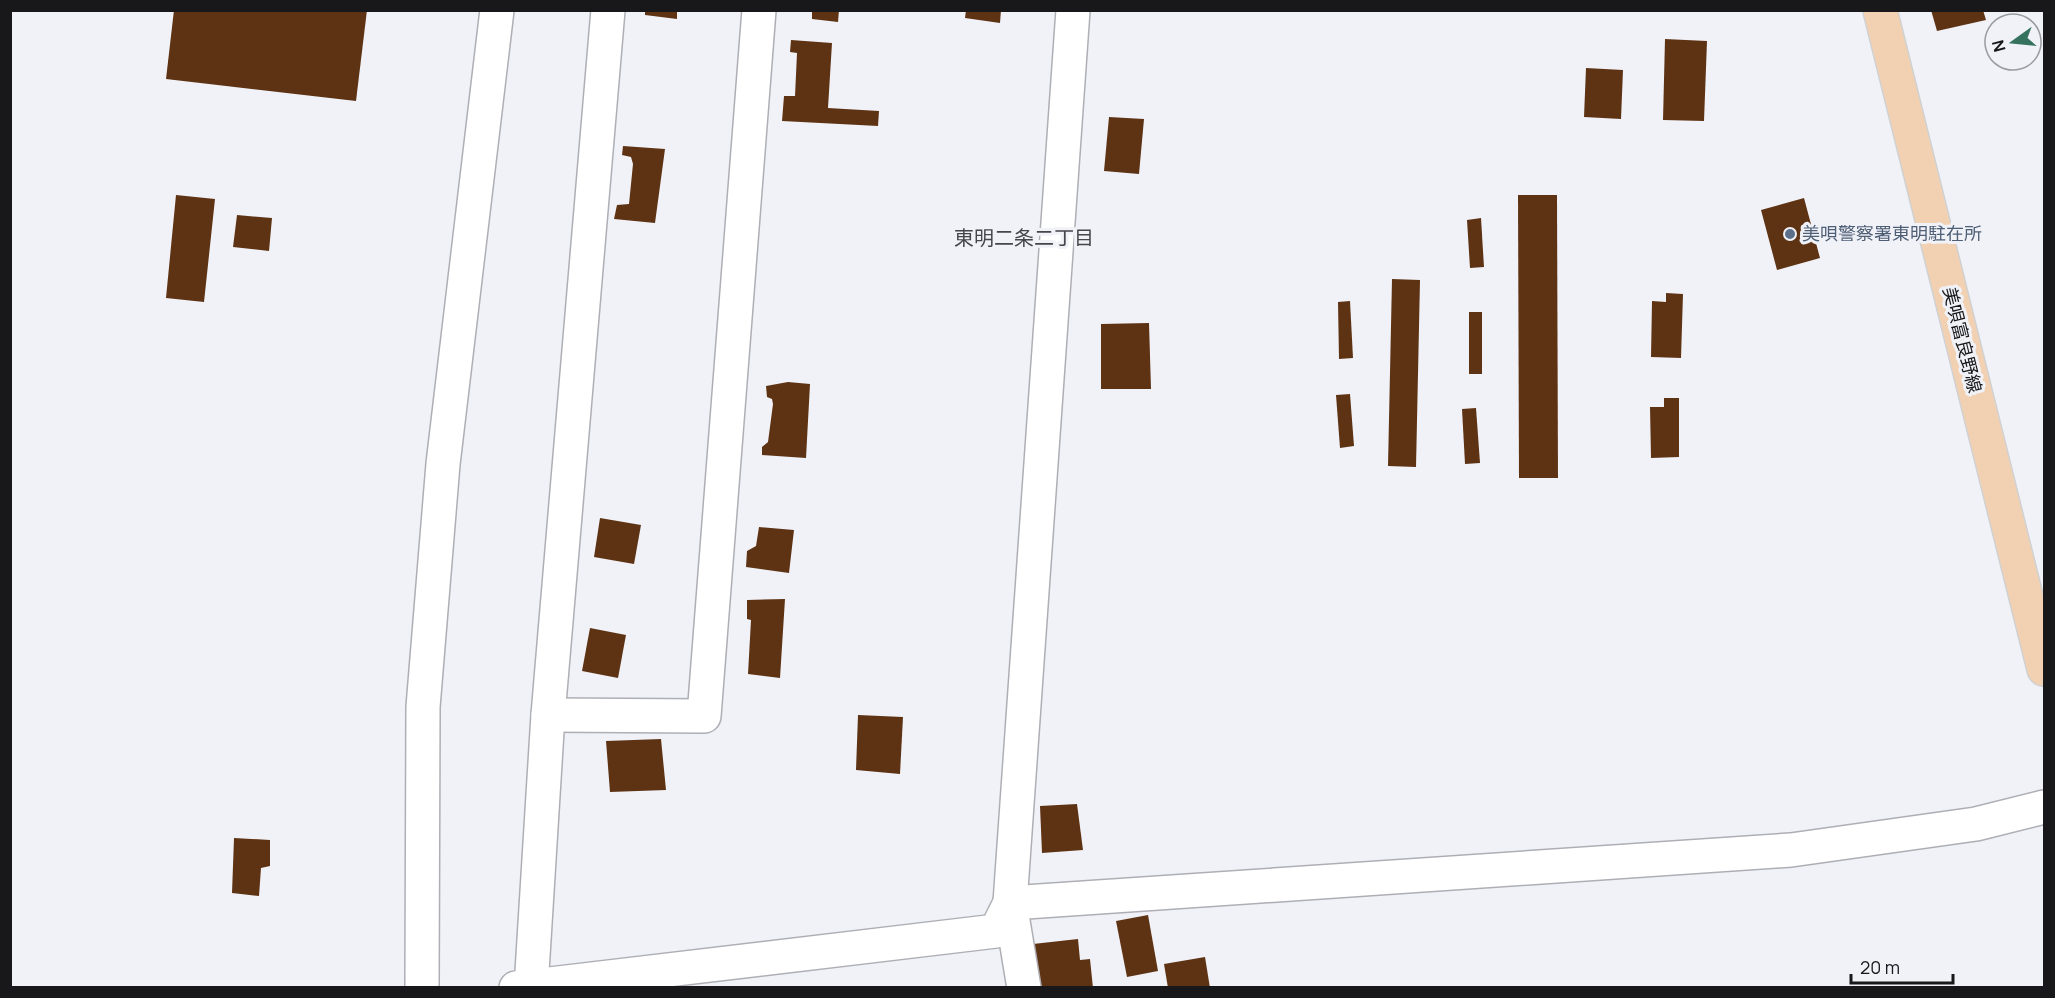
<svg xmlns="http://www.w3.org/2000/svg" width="2055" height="998" viewBox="0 0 2055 998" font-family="Manrope,'Noto Sans JP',sans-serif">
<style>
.building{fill:#5e3314}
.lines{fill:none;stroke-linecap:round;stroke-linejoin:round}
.minor-casing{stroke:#aeafb5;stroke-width:36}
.tertiary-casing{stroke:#aeafb5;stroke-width:36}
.primary-casing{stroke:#d1d1d1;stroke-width:36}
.minor{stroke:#fff;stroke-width:33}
.tertiary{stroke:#fff;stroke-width:33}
.primary{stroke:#f2d1b3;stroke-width:33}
.service-dot{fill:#5c6f8a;stroke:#f1f2f8;stroke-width:2}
.labels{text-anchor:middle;stroke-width:6;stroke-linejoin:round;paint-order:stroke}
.service-label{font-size:18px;fill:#4e5e75;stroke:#f1f2f8;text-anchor:start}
.street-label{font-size:18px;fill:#18181a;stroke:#f1f2f8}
.neighbourhood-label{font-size:20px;fill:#45454a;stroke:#f1f2f8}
</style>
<rect width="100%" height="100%" fill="#f1f2f8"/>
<!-- building -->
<g class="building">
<polygon points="174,10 367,10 356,101 166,79"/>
<polygon points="645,10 677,10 677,19 645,15"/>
<polygon points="812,10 839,10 838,22 812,19"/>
<polygon points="966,10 1001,10 1000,23 965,18"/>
<polygon points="1931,10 1983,10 1986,20 1937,31"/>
<polygon points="1665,39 1707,41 1704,121 1663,120"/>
<polygon points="791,40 832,43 828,108 879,111 878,126 782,121 784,96 795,96 797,53 790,52"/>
<polygon points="1586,68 1623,70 1621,119 1584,117"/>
<polygon points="1109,117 1144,119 1139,174 1104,171"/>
<polygon points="623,146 665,149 655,223 614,219 617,205 629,204 633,164 631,157 622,155"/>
<polygon points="176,195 215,199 204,302 166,298"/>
<polygon points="1518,195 1557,195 1558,478 1519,478"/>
<polygon points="1804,198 1820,258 1777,270 1761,210"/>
<polygon points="237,215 272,218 269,251 233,247"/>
<polygon points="1481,218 1484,267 1470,268 1467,220"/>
<polygon points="1392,279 1420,280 1416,467 1388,466"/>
<polygon points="1666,293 1683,294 1681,358 1651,357 1652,301 1666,302"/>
<polygon points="1350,301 1353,358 1339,359 1338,302"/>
<rect x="1469" y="312" width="13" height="62"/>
<polygon points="1149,323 1151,389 1101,389 1101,324"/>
<polygon points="788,382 810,384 806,458 762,455 762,447 768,442 773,404 772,399 767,397 766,386"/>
<polygon points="1350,394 1354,446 1340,448 1336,395"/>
<polygon points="1664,398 1679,398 1679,457 1651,458 1650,407 1664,407"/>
<polygon points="1476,408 1480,463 1465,464 1462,409"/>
<polygon points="600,518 641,525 634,564 594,557"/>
<polygon points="759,527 794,530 789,573 746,567 747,551 756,546"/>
<polygon points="785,599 780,678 748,674 751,620 747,619 747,600"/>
<polygon points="590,628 626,635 618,678 582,671"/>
<polygon points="858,715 903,717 900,774 856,770"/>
<polygon points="661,739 666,790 610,792 606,741"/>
<polygon points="1077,804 1083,850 1042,853 1040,806"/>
<polygon points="234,838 270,840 270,866 261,868 259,896 232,893"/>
<polygon points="1148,915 1158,971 1127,977 1116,921"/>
<polygon points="1078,939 1080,960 1090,959 1093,988 1038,988 1033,944"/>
<polygon points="1205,957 1210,988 1168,988 1164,964"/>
</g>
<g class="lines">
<!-- minor casing -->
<g class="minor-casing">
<g id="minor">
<polyline points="548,715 704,716 759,10"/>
<polyline points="1010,903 1791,850 1976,824 2044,807"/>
<polyline points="516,988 996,931 1010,903"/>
<polyline points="531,988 548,715 608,10"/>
<polyline points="1024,988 1010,903 1073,10"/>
</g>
</g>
<!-- tertiary casing -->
<g class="tertiary-casing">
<polyline id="tertiary" points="422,988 423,707 443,464 497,10"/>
</g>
<!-- primary casing -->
<g class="primary-casing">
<polyline id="primary" points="1880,10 2044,669"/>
</g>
<!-- minor -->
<use href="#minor" class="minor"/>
<!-- tertiary -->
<use href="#tertiary" class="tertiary"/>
<!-- primary -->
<use href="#primary" class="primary"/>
</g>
<!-- markers -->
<circle class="service-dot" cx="1790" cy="234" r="6"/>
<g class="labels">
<!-- service labels -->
<g class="service-label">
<text x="1802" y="240">美唄警察署東明駐在所</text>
</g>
<!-- street labels -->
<g class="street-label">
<text transform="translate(1962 340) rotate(76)" y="6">美唄富良野線</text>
</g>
<!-- neighbourhood labels -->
<g class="neighbourhood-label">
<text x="1024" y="245">東明二条二丁目</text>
</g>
</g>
<!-- border -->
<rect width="2055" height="998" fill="none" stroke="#18181a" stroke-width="24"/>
<!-- north arrow -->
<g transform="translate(2013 42) rotate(255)"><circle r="28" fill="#f1f2f8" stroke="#9a9b9f" stroke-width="1.5"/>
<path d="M0-4.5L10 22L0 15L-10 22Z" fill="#36735f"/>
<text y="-9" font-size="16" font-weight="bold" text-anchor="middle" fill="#18181a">N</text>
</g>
<!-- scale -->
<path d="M1851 974v9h102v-9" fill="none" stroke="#18181a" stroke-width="3"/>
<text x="1860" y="974" font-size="18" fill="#18181a" stroke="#f1f2f8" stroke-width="4.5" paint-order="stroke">20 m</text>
</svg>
